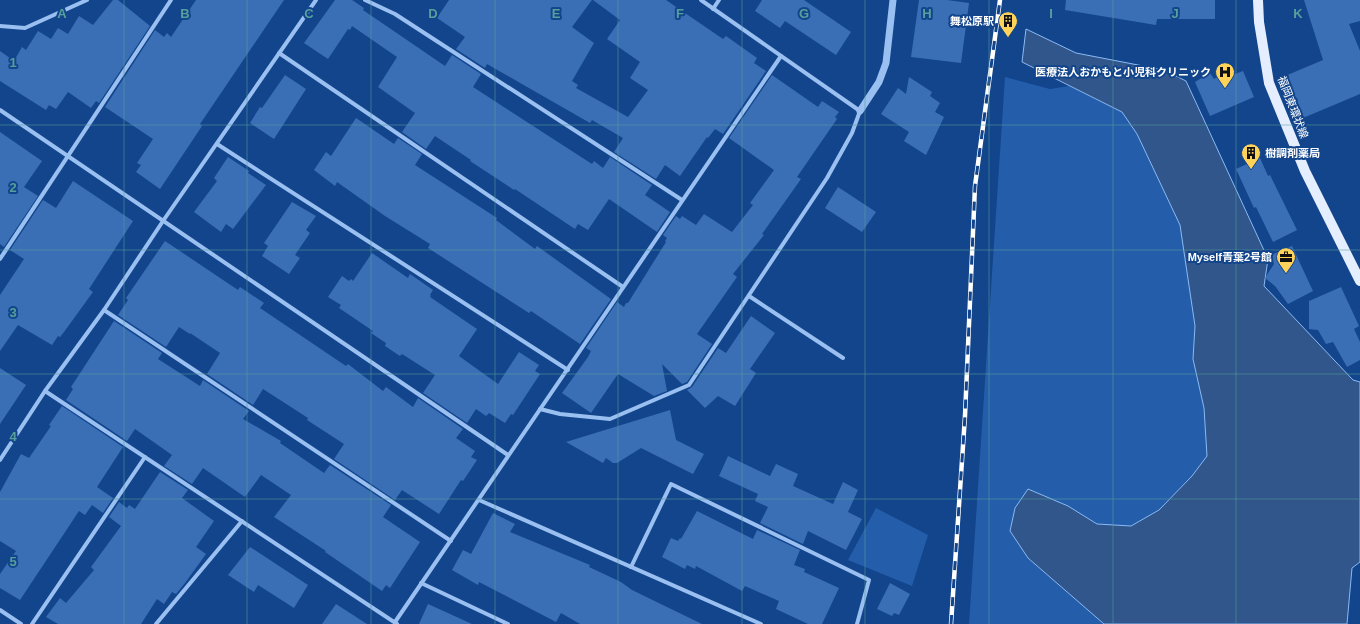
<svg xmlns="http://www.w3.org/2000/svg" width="1360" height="624" viewBox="0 0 1360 624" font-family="Arial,'Noto Sans JP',sans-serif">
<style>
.green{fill:#245eab}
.water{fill:#30568b;stroke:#8bbaf5}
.building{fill:#3a6fb6}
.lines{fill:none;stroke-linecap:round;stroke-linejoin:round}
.minor{stroke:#9abff1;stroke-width:4}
.tertiary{stroke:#9abff1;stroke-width:7}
.primary{stroke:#e4eeff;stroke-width:10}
.rail-casing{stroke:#fff;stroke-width:4.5}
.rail{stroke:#12458c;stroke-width:3;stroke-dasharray:9;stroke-linecap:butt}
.grid{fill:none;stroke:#579f9a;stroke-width:1;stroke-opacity:0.55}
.labels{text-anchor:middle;stroke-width:4;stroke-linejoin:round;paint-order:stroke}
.poi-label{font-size:11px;font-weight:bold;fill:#fff;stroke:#12458c;text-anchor:end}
.street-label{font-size:11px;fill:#fff;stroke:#12458c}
.grid-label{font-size:13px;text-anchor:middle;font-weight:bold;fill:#579f9a;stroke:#12458c;stroke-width:4;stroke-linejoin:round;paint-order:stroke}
</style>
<rect width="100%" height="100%" fill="#12458c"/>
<!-- green -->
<g class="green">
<polygon points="1005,77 1050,89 1069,86 1122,112 1137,134 1181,225 1195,326 1193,359 1204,408 1207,456 1192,476 1159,510 1131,526 1097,524 1068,506 1028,489 1015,508 1010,531 1028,558 1104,624 969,624"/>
<polygon points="876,508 928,535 912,586 848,560"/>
</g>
<!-- water -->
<polygon class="water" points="1026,29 1076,53 1164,70 1186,81 1268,259 1264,286 1353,380 1360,382 1360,562 1352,568 1347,624 1104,624 1028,558 1010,531 1015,508 1028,489 1068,506 1097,524 1131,526 1159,510 1192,476 1207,456 1204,408 1193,359 1195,326 1180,225 1137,134 1122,112 1022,62"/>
<!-- building -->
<g class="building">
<polygon points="113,0 118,0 150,26 99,103 96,101 91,108 68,92 56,109 49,105 46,110 0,81 0,51 14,61 22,47 26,50 38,31 51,39 58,28 68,34 79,16 93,25"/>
<polygon points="196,0 284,0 200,124 202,126 160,189 136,172 141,165 137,163 153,139 105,107 155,30 164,37 167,33 171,37"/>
<polygon points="335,0 352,0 364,8 363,10 445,66 452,55 481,74 473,87 592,164 594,161 603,168 610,157 652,185 645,195 670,212 657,232 609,199 588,230 578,224 575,229 515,189 514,190 470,161 471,160 435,136 426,149 402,132 415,113 378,87 397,57 352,26 350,30 348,29 328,59 304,43"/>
<polygon points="449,0 592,0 572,27 594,43 572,81 578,85 576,88 628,117 648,90 630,78 640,62 607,39 620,20 593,0 666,0 723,39 726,36 757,58 754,63 766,71 723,134 715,129 708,138 707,137 680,176 665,165 656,179 614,152 623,138 592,120 590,123 487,64 485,68 456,49 465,37 437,18"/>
<polygon points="762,0 804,0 851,32 836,55 785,21 780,28 755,11"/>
<polygon points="919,0 947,0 969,3 961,63 911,57"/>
<polygon points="1066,0 1215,0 1215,19 1157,19 1156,25 1065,10"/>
<polygon points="1304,0 1360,0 1360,21 1349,24 1360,51 1360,94 1303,118 1285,76 1323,60"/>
<polygon points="1243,71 1254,97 1210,116 1195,82 1210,73 1214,79 1224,73 1227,77"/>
<polygon points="285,75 306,89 274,139 250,123 260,107 262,108"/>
<polygon points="772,75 818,107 822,101 839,112 835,117 837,119 797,177 801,179 762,234 764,235 733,274 737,277 697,334 712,344 687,382 682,384 662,364 667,391 654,396 618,374 591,413 562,393 588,357 591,351 586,348 617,302 624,307 626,303 628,303 666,242 665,241 667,238 663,235 676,216 680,219 682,216 696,225 704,214 732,232 753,205 750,203 774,170 729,138"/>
<polygon points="909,77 932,92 930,96 940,103 935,112 944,117 926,155 904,141 909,132 881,114 898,88 906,94"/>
<polygon points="356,118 394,144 398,138 422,154 415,165 497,218 496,220 535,249 537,246 611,299 580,344 531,311 529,313 428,248 430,244 385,216 337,182 335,186 314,170 326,152 331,156"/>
<polygon points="0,132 42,161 24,187 38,196 4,247 0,244"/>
<polygon points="228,157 249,171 248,173 266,185 233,229 226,224 221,232 194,212 217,181 214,178"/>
<polygon points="1260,158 1268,176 1270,175 1297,230 1273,242 1256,207 1254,208 1236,169"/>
<polygon points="73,181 133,221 89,289 93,292 64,332 60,337 58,336 52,345 18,325 0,351 0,295 24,259 10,250 43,200 56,208"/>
<polygon points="838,187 876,212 862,232 825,208"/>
<polygon points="292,202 316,216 306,230 310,233 295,255 300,258 289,274 262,256 268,246 264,243"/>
<polygon points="165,241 238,290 240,287 264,303 260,308 346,366 348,364 383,391 386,387 413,407 418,398 463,429 456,438 475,451 471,457 477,460 463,481 461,480 439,514 402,490 395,500 334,459 344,444 307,420 308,418 263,389 253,405 207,374 220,353 190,333 190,334 179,327 166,347 118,315 128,300 126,298"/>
<polygon points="1292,246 1313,291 1288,304 1275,286 1265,278 1274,264 1271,255"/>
<polygon points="372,253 408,278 410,274 433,290 430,295 431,296 430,297 477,329 459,356 498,384 519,352 539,365 535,371 540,374 513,415 511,414 505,423 489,413 486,416 476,409 467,423 423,393 435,375 402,354 400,356 385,346 386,343 371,333 373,331 339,308 341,305 328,297 342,276 349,281 351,279 353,281"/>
<polygon points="1341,287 1359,326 1354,329 1360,342 1360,360 1347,367 1333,342 1326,344 1318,330 1309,329 1309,301"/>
<polygon points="751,316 775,333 750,369 756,373 735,406 718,396 705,408 687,390 692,387 718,348 726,353"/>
<polygon points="114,321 162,353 158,359 200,386 203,380 249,411 243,419 281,441 280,443 324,473 330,465 391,505 383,517 420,542 390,588 386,585 382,591 325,552 326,551 274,517 291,495 261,475 245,497 203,468 192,484 164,466 172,455 135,429 127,441 66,400 73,389 71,387"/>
<polygon points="0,368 26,385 0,424"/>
<polygon points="62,406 123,447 97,487 113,498 103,513 92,505 85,515 79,511 20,600 0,588 0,574 16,551 0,541 0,492 21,454 29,458 51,426 49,425"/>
<polygon points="670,410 676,440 704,454 693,474 641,448 617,463 613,463 606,458 603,463 566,442"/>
<polygon points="728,456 770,476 776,464 798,474 793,486 833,504 843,482 858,490 848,512 862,519 846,550 808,531 803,544 760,523 768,507 755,501 758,494 719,476"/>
<polygon points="160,472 188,490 182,498 214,521 196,547 206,554 185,583 176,594 172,592 164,604 157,599 141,624 58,624 46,617 60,598 66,603 94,570 91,567 121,526 109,517 119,502 127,508 129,505 135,509"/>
<polygon points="697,511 753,539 757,530 800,550 794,565 805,569 804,572 839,588 822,624 808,624 776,609 779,601 745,586 742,591 696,566 695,569 687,565 685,569 662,557 671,538 678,541 680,538 681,539"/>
<polygon points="493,513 515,524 510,532 590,565 589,567 621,582 632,590 702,624 580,624 561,613 556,622 479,582 478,585 452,570 463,550 471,554"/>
<polygon points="250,547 308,585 294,608 258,585 254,592 228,575"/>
<polygon points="890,583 910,594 899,615 894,613 892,616 877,609"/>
<polygon points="336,604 367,624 322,624"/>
<polygon points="428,604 472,624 419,624"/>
</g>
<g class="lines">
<!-- minor -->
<g class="minor">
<polyline points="365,0 395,14 682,200"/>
<polyline points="713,9 719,0"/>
<polyline points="0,26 25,28 87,0"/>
<polyline points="279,53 623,287"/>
<polyline points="0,110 508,455"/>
<polyline points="217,144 568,370"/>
<polyline points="0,259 171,0"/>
<polyline points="749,296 843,358"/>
<polyline points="104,310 451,541"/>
<polyline points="45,391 397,624"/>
<polyline points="540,409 560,414 610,419 689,385 827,178 852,133 860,111 701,0"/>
<polyline points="0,460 45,391 104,310 163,221 316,0"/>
<polyline points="479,500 761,624"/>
<polyline points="631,567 671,484 869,580 857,624"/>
<polyline points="421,583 508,624"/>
<polyline points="0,610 21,624"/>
<polyline points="395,622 781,56"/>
<polyline points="32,624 145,457"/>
<polyline points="156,624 242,521"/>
</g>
<!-- tertiary -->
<polyline class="tertiary" points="860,111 879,82 886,63 893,0"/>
<!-- primary -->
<polyline class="primary" points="1258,0 1259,22 1269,83 1305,171 1360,281"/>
<!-- rail casing -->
<g class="rail-casing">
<polyline id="rail" points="951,624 965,416 975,186 1000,0"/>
</g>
<!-- rail -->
<use href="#rail" class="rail"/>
</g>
<!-- grid -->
<path class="grid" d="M124 0V624M247 0V624M371 0V624M495 0V624M618 0V624M742 0V624M865 0V624M989 0V624M1113 0V624M1236 0V624M0 125H1360M0 250H1360M0 374H1360M0 499H1360"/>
<!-- icons -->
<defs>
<g id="building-pin" transform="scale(1)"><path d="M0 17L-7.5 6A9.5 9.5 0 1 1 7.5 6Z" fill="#ffd35a" stroke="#12458c"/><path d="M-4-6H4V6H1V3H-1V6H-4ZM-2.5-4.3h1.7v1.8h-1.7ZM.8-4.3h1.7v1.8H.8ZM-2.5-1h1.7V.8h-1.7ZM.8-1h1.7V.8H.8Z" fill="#111"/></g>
<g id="hospital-pin" transform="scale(1)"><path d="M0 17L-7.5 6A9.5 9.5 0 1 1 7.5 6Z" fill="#ffd35a" stroke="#12458c"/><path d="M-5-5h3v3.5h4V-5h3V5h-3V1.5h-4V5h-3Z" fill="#111"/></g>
<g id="office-pin" transform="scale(1)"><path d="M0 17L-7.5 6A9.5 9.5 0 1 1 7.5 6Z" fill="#ffd35a" stroke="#12458c"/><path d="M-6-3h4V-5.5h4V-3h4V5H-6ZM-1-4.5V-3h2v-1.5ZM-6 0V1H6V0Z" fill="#111"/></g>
</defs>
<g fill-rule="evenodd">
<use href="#building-pin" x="1008" y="21"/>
<use href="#hospital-pin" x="1225" y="72"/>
<use href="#building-pin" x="1251" y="153"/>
<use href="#office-pin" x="1286" y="257"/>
</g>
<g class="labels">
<!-- poi labels -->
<g class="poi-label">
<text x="994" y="25">舞松原駅</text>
<text x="1211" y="76">医療法人おかもと小児科クリニック</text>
<text x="1265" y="157" text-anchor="start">樹調剤薬局</text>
<text x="1272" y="261">Myself青葉2号館</text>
</g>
<!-- street labels -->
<g class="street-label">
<text transform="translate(1293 107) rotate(69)" y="4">福岡東環状線</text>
</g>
</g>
<g class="grid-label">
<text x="62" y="18">A</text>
<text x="185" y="18">B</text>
<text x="309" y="18">C</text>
<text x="433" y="18">D</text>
<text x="556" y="18">E</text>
<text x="680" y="18">F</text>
<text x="804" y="18">G</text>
<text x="927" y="18">H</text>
<text x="1051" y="18">I</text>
<text x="1175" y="18">J</text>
<text x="1298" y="18">K</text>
<text x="13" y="67">1</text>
<text x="13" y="192">2</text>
<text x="13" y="317">3</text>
<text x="13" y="441">4</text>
<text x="13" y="566">5</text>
</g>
</svg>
